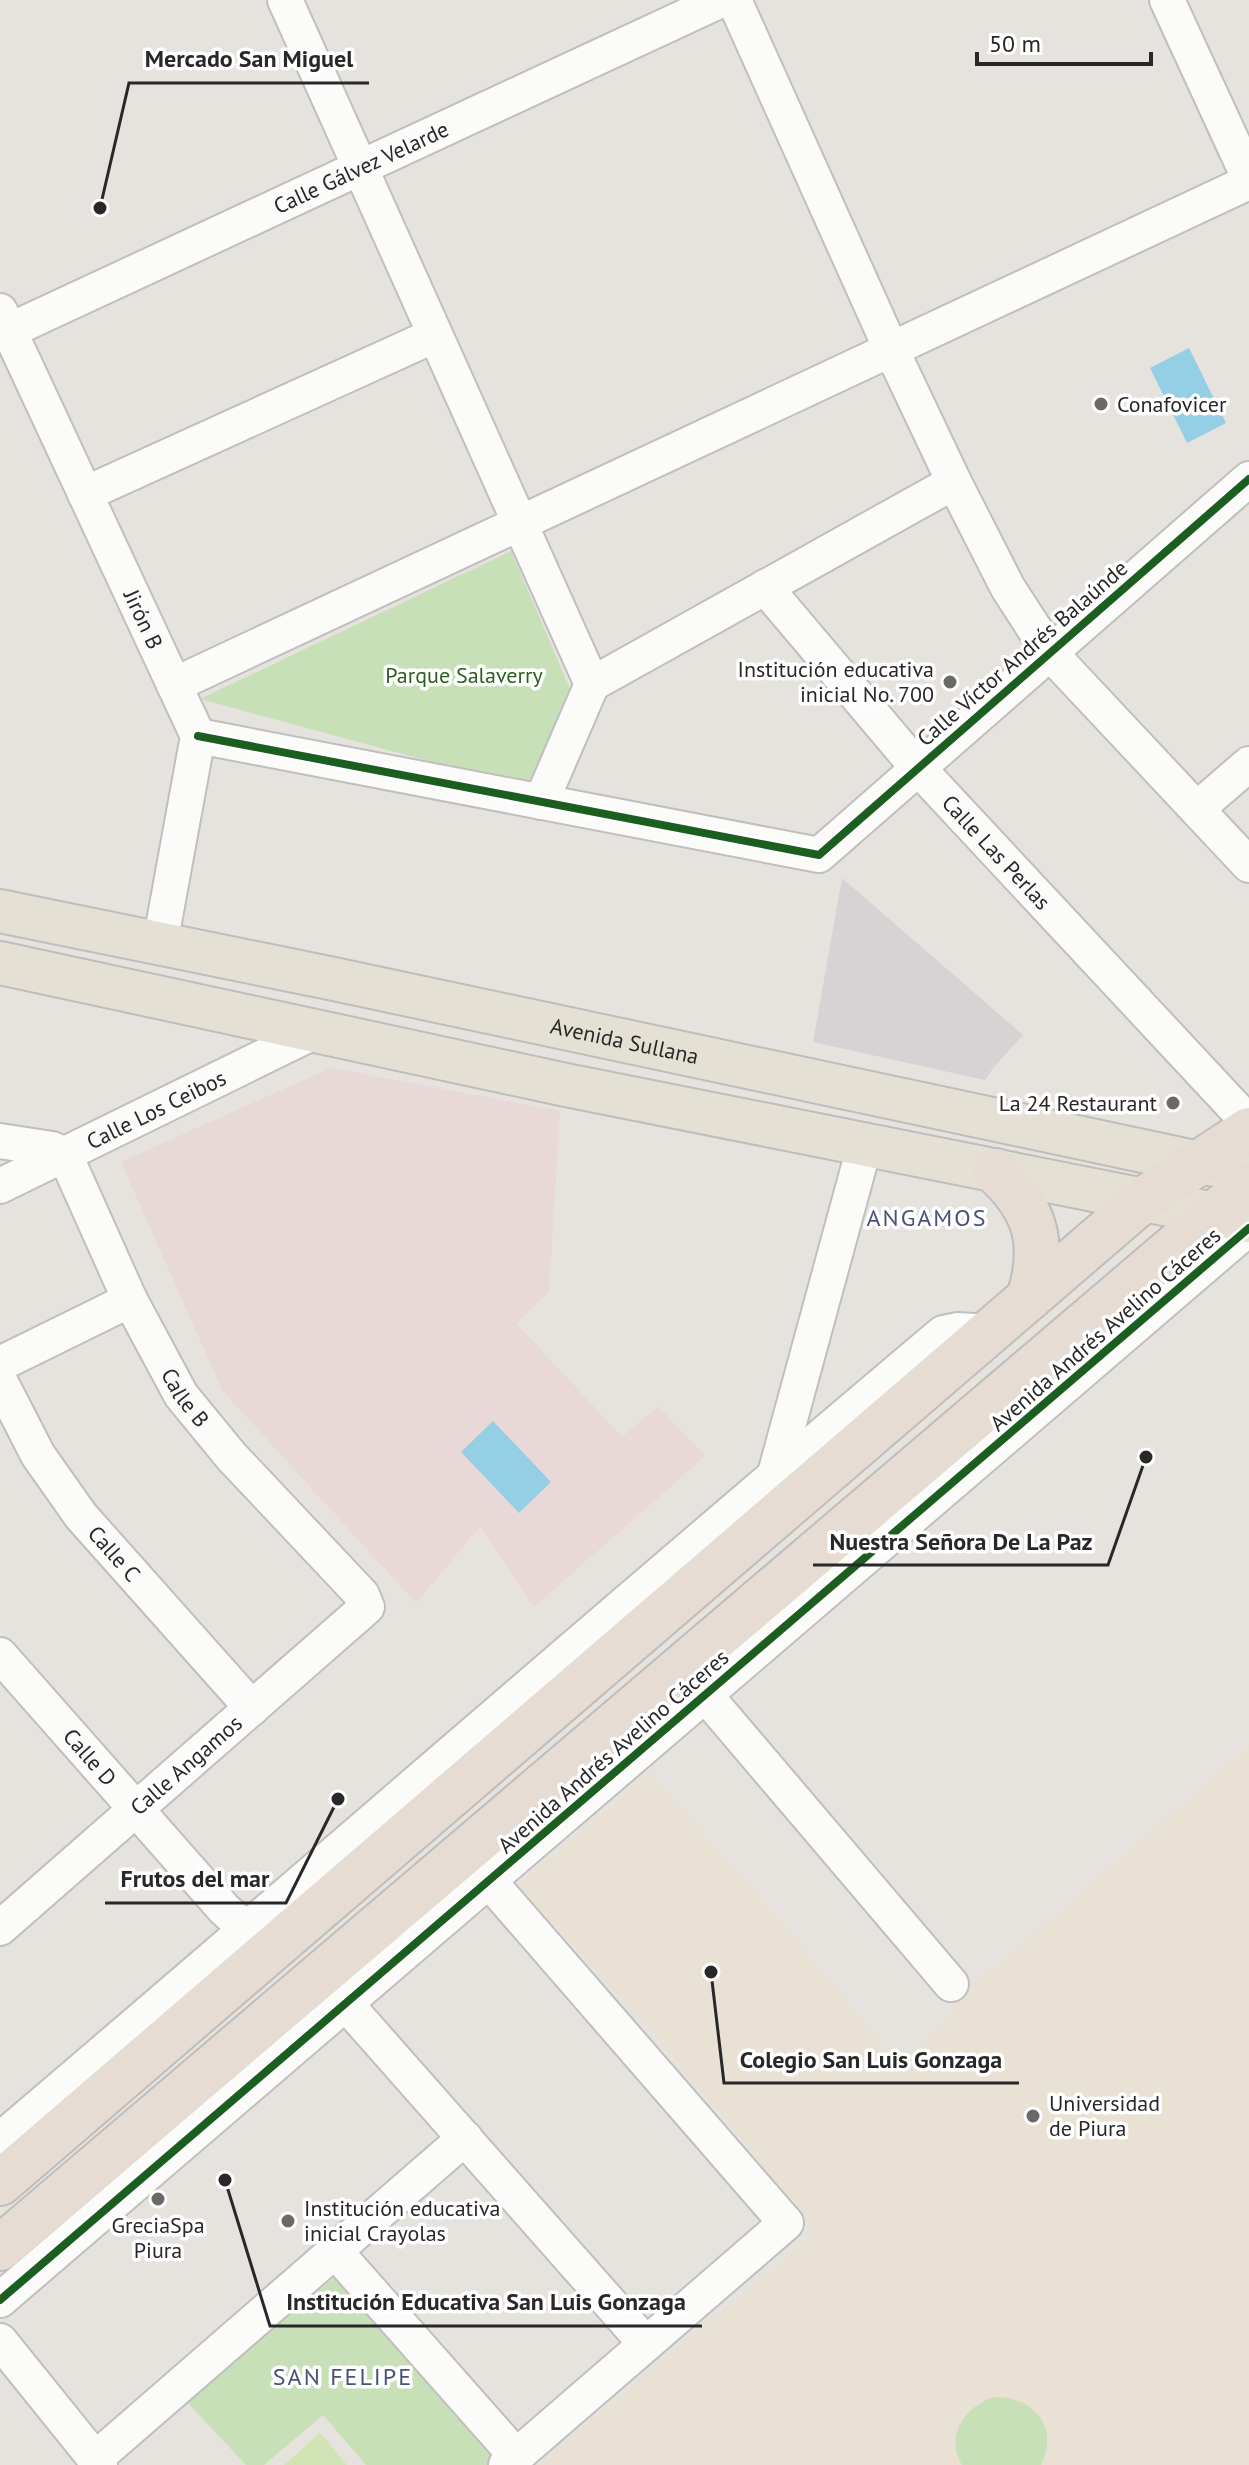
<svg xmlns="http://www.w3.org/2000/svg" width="1249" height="2465" viewBox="0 0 1249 2465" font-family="'PT Sans',sans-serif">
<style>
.industrial{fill:#d6d3d5}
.education{fill:#e9e1d3}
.medical{fill:#e8d8d7}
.green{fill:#c8e0b8}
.pitch{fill:#d2e4b5}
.water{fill:#94cfe5}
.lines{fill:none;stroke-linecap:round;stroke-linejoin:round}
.minor-casing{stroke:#c0bfbf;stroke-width:38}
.major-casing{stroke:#bfbdbc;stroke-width:46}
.highway-casing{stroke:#bfbdbc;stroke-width:48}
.minor{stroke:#fbfbfa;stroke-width:34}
.major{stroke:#e4e0d3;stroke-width:42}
.highway{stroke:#e7dcd3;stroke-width:44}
.cycleway-casing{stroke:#fff;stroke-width:13}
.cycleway{stroke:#1b5e20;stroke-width:8}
.poi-dot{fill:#6a6968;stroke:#fff;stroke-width:3}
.labels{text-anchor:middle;stroke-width:7;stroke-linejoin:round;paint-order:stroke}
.street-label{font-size:22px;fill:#282828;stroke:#fff}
.poi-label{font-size:22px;fill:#282828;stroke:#fff;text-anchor:start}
.park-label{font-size:22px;fill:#2a611c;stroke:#fff}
.neighbourhood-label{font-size:24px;letter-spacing:2px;fill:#4b5276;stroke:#fff}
.leader{fill:none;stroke:#282828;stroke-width:3}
.callout-dot{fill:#282828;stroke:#fff;stroke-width:3}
.callout-label{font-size:24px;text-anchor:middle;font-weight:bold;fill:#282828;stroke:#fff;stroke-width:7;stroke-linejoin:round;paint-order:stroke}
</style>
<rect width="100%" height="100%" fill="#e6e2de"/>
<!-- industrial -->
<polygon class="industrial" points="842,878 1023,1035 993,1068 985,1080 813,1042"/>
<!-- education -->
<polygon class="education" points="1249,1747 1249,2465 537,2465 814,2236 759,2166 803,2128 761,2162 636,2013 518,1885 650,1773 790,1932 890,2055 878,2065 880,2066 890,2058 898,2065 953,2015 949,2008"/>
<!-- medical -->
<polygon class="medical" points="331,1068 560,1111 549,1292 516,1323 622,1437 658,1406 705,1456 534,1607 480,1526 416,1603 222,1390 121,1162"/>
<!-- green -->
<g class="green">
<polygon points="511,551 577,705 543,792 200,699"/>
<polygon points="341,2272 506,2465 366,2465 323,2415 264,2465 246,2465 186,2401"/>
<path d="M993 2397C1033 2396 1060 2427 1041 2465H962C945 2435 964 2408 993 2397Z"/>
</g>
<!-- pitch -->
<polygon class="pitch" points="320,2433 347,2465 284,2465"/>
<!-- water -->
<g class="water">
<polygon points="1189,348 1226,423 1187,443 1150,368"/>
<polygon points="493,1421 551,1482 519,1513 461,1452"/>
</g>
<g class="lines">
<!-- minor casing -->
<g class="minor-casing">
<g id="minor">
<polyline points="285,0 592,684"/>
<polyline points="734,0 891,349 954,482 1008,588 1050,653 1249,865"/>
<polyline points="1167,0 1249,178"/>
<path id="s1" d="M0 311 198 736 160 944"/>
<path id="s2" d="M0 335 721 0"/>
<polyline points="85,494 435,335"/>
<path id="s3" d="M765 587 918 768 1237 1110"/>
<polyline points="592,684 954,482"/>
<polyline points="174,685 1249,182"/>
<polyline points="198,736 819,855 1249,479"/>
<polyline points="541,802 592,684"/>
<polyline points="1197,809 1249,764"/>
<path id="s4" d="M0 1141 52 1149 65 1155 130 1300 181 1395 231 1456 362 1595 367 1607 0 1928"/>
<path id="s5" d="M0 1186 314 1032"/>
<polyline points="0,1364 130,1300"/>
<path id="s6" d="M0 1381 38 1455 81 1516 252 1708"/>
<polyline points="775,1474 865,1144"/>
<path id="s7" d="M0 1655 224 1909 247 1930"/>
<polyline points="706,1696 951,1984"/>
<polyline points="489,1881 786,2223 506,2465"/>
<polyline points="346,2004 646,2344"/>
<path d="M0 2140C315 1872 627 1599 943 1333L957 1330 991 1332"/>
<polyline points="335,2251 516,2456"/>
<polyline points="0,2300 1249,1228"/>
<polyline points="0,2341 100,2465"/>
<polyline points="95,2459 465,2138"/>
</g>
</g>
<!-- major casing -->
<g class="major-casing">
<g id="major">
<path id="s8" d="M0 911 334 979 1199 1163 1249 1169"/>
<polyline points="0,963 566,1085 1249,1221"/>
</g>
</g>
<!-- highway casing -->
<g class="highway-casing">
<g id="highway">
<path d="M995 1171C1036 1209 1046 1244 1029 1298"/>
<polyline points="0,2183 1144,1199 1249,1130"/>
<polyline points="0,2248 1212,1215 1249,1186"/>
</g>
</g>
<!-- minor -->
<use href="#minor" class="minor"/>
<!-- major -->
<use href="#major" class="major"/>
<!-- highway -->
<use href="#highway" class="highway"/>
<!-- cycleway casing -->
<g class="cycleway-casing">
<g id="cycleway">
<polyline points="198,736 819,855 1249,479"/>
<polyline points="0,2300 1249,1228"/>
</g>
</g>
<!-- cycleway -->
<use href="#cycleway" class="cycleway"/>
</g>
<!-- markers -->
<g class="poi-dot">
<circle cx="1101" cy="404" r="8"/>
<circle cx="950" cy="682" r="8"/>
<circle cx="1173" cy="1103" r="8"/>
<circle cx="1033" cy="2116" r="8"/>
<circle cx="158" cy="2199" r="8"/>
<circle cx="288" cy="2221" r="8"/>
</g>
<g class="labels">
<!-- street labels -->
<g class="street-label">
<text dy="8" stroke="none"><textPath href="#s2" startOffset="398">Calle Gálvez Velarde</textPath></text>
<text dy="8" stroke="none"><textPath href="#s1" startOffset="340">Jirón B</textPath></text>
<text transform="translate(1022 653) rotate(-41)" y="8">Calle Víctor Andrés Balaúnde</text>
<text dy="8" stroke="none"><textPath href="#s3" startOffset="352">Calle Las Perlas</textPath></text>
<text dy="8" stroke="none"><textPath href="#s8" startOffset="638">Avenida Sullana</textPath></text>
<text dy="8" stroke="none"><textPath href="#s5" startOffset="174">Calle Los Ceibos</textPath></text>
<text transform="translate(1105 1329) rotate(-41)" y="8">Avenida Andrés Avelino Cáceres</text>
<text dy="8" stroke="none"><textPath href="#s4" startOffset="338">Calle B</textPath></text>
<text dy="8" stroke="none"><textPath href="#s6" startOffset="208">Calle C</textPath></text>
<text transform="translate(613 1751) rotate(-41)" y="8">Avenida Andrés Avelino Cáceres</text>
<text dy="8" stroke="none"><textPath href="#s7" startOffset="136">Calle D</textPath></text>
<text transform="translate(186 1765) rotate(-41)" y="8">Calle Angamos</text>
</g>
<!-- poi labels -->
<g class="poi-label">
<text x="1117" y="412">Conafovicer</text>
<text x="934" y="677" text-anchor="end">Institución educativa<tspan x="934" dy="25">inicial No. 700</tspan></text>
<text x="1157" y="1111" text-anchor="end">La 24 Restaurant</text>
<text x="1049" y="2111">Universidad<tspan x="1049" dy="25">de Piura</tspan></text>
<text x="304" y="2216">Institución educativa<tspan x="304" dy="25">inicial Crayolas</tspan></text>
<text x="158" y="2233" text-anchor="middle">GreciaSpa<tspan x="158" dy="25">Piura</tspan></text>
</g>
<!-- park labels -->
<g class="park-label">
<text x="464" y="683">Parque Salaverry</text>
</g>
<!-- neighbourhood labels -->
<g class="neighbourhood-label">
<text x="927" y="1226">ANGAMOS</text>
<text x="343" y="2385">SAN FELIPE</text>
</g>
</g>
<!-- callouts -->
<path class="leader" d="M100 208L129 83H369M1146 1457L1108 1565H813M338 1799L286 1903H105M711 1972L724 2083H1019M225 2180L270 2326H702"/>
<g class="callout-dot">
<circle cx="100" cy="208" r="8"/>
<circle cx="1146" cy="1457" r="8"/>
<circle cx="338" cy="1799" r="8"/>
<circle cx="711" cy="1972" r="8"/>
<circle cx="225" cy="2180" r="8"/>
</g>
<g class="callout-label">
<text x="249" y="67">Mercado San Miguel</text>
<text x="961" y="1550">Nuestra Señora De La Paz</text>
<text x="195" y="1887">Frutos del mar</text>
<text x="871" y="2068">Colegio San Luis Gonzaga</text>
<text x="486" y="2310">Institución Educativa San Luis Gonzaga</text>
</g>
<!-- scale -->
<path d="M977 52v12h174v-12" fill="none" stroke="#282828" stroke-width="4"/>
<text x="989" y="52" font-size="24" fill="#282828" stroke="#ffffff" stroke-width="6" paint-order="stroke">50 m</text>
</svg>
